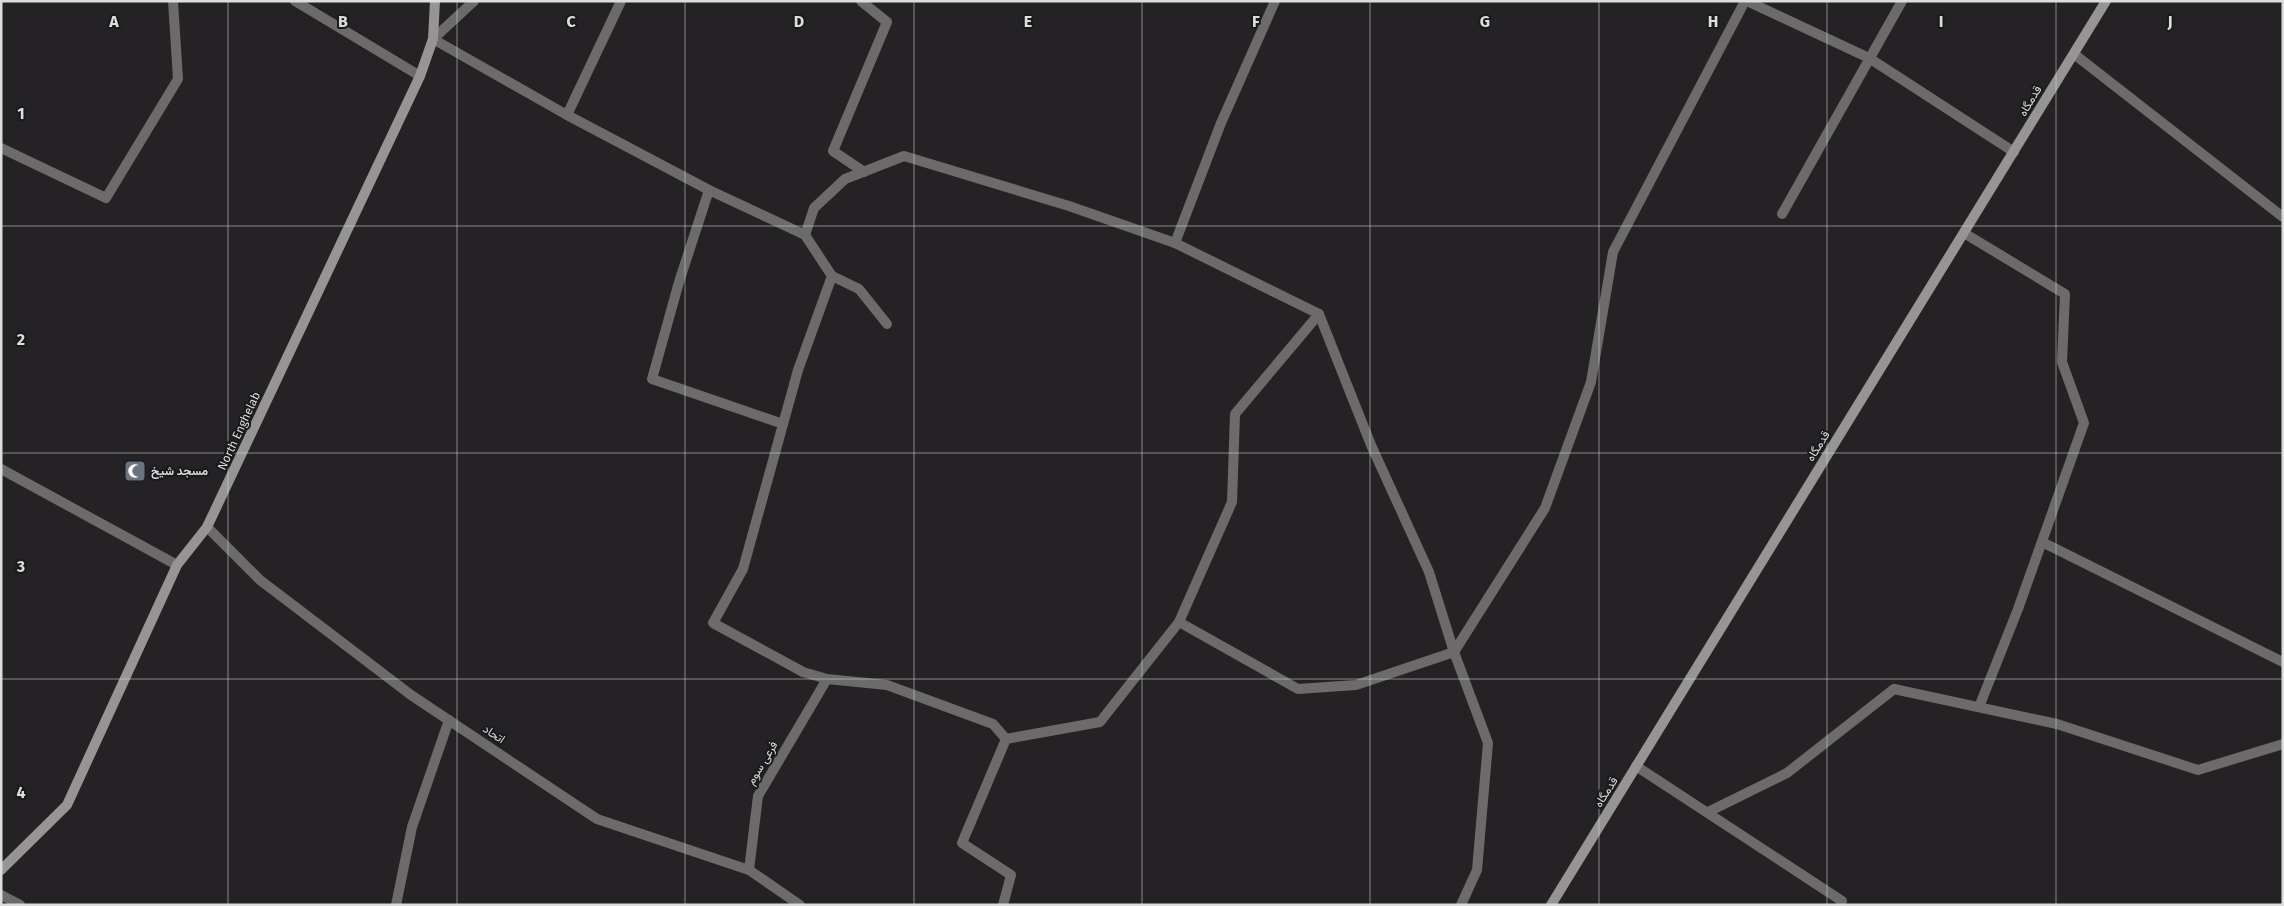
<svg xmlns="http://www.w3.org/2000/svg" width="2284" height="906" viewBox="0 0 2284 906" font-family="'Fira Sans',Vazirmatn,sans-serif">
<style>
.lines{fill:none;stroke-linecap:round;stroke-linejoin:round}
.minor{stroke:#6c6b6a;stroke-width:10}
.secondary{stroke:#969593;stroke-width:10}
.grid{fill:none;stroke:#ddddde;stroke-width:1;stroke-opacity:0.55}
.labels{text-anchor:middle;stroke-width:4;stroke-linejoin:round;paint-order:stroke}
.street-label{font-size:12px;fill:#ddddde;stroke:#1a191b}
.poi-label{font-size:12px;font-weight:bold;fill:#ddddde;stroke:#1a191b;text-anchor:start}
.grid-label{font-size:16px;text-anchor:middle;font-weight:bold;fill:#ddddde;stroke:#1a191b;stroke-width:4;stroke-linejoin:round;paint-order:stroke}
</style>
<rect width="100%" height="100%" fill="#242225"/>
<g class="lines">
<!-- minor -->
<g class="minor">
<polyline points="295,1 420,76"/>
<polyline points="474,1 433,39 567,115 709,190 805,235 814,208 845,179 904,156 1069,206 1175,243 1319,314 1371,445 1429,572 1454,652 1488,743 1477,870 1461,905"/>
<polyline points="861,1 887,22 833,151 864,172"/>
<polyline points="1747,1 1869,58 2014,152"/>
<polyline points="2074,54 2283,217"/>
<polyline points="567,115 621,1"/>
<polyline points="1,148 106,198 178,79 173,1"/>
<polyline points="709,190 679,282 652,379 783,424"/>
<polyline points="1782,214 1902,1"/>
<polyline points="1964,233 2065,294 2062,362 2084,423 2018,609 1979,707"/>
<polyline points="805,235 832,276 798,370 743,569 713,623 803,672 827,679 887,685 993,724 1006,739"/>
<polyline points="1175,243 1221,123 1275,1"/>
<polyline points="832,276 859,289 887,324"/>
<polyline points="1319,314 1235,414 1232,502 1179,622 1298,689 1356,685 1454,652 1545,508 1591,382 1613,252 1745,1"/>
<polyline points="1,469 177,565"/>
<polyline points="207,527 260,580 411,695 597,819 749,870 800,905"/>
<polyline points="2042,542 2283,662"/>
<polyline points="1636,766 1842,901"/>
<polyline points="1708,812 1787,773 1894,689 2057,724 2198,770 2283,744"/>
<polyline points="749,870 758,796 827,679"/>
<polyline points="1,895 20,905"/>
<polyline points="396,905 412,827 449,720"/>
<polyline points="1003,905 1011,875 962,843 1006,739 1100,722 1179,622"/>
</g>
<!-- secondary -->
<g class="secondary">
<polyline points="1,870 67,805 177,565 207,527 420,76 433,39 435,1"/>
<polyline points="1551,905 2106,1"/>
</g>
</g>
<!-- grid -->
<path class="grid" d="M228 1V905M457 1V905M685 1V905M914 1V905M1142 1V905M1370 1V905M1599 1V905M1827 1V905M2056 1V905M1 226H2283M1 453H2283M1 679H2283"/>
<!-- icons -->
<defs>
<g id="mosque-square" transform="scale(1.125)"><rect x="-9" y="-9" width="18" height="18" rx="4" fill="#6b7280" stroke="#1a191b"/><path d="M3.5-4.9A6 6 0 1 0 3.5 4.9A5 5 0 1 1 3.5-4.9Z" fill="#fff"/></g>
</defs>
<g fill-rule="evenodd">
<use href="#mosque-square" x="135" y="471"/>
</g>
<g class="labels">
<!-- street labels -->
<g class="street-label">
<text transform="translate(2030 101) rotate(-59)" y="4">قدمگاه</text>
<text transform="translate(239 431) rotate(-65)" y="4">North Enghelab</text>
<text transform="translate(1818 446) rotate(-58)" y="4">قدمگاه</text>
<text transform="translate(494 734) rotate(34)" y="4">اتحاد</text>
<text transform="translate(762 763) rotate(-59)" y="4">فرعی سوم</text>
<text transform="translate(1606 792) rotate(-58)" y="4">قدمگاه</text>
</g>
<!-- poi labels -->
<g class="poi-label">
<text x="151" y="475">مسجد شیخ</text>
</g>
</g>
<g class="grid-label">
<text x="114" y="27">A</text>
<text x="343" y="27">B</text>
<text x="571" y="27">C</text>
<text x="799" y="27">D</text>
<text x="1028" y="27">E</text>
<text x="1256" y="27">F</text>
<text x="1485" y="27">G</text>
<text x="1713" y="27">H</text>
<text x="1941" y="27">I</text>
<text x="2170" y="27">J</text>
<text x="21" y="119">1</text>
<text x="21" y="345">2</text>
<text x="21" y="572">3</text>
<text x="21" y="798">4</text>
</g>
<!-- border -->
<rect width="2284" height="906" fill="none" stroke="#ddddde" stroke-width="5"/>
</svg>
